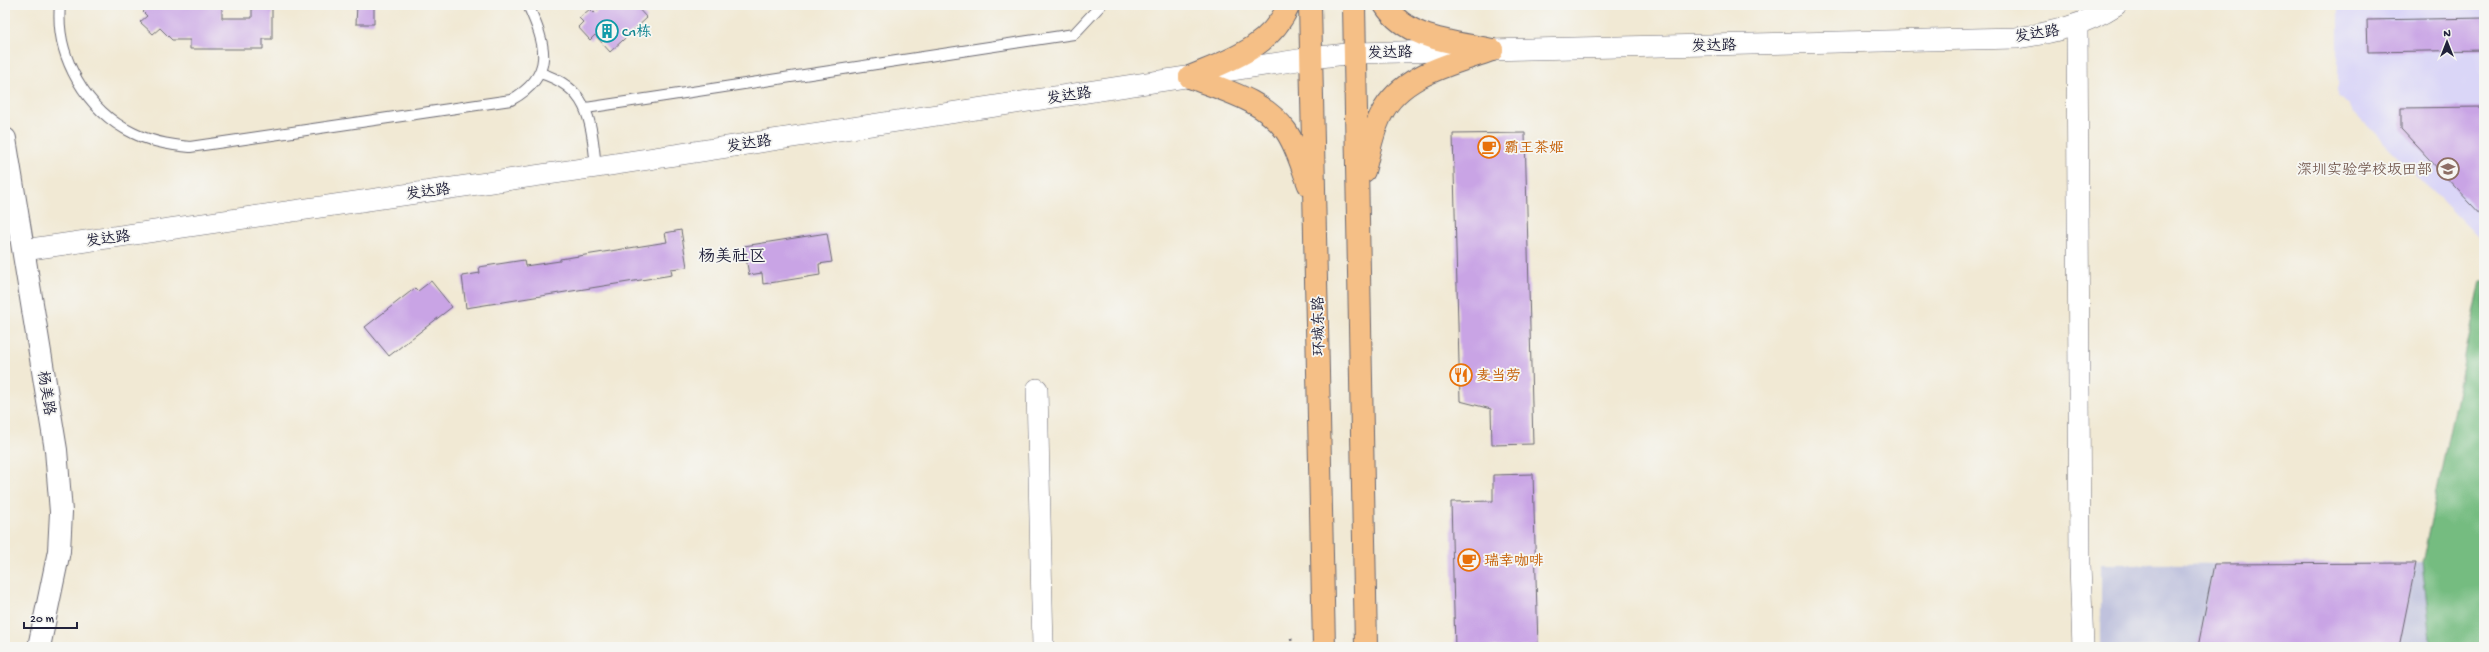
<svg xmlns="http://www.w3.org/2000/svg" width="2489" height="652" viewBox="0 0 2489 652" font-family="'Gochi Hand','LXGW WenKai TC',sans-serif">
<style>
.built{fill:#dad6f7}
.industrial{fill:#c0c2dd}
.forest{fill:#74bc80;stroke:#4b6f5e}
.building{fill:#c9a4e5}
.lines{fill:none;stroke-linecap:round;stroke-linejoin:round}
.service-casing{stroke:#6a6871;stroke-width:12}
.minor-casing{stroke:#6a6871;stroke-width:22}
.tertiary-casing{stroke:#6a6871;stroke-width:24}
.primary-casing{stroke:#6a6871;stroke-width:24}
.path{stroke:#6a6871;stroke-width:2.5;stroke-dasharray:3 3;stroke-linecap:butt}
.service{stroke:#fff;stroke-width:10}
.minor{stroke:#fff;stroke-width:21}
.tertiary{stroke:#fff;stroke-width:22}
.primary{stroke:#f5bf86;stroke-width:22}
.labels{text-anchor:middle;stroke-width:3.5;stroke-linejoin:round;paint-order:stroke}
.culture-label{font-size:15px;fill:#0d838f;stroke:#f6f6f2;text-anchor:start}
.street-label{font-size:15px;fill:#22223b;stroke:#f6f6f2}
.food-label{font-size:15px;fill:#c56008;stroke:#f6f6f2;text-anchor:start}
.education-label{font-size:15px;fill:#785e54;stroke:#f6f6f2;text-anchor:end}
.quarter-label{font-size:17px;fill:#22223b;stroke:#f6f6f2}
</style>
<rect width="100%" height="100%" fill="#f6f6f2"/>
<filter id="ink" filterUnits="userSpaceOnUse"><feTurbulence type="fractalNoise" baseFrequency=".025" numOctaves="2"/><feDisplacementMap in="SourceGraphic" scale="8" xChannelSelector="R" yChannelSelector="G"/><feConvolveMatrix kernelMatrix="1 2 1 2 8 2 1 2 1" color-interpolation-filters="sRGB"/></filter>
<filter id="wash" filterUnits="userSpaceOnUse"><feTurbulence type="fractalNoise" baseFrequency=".012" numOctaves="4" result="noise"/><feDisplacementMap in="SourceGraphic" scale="16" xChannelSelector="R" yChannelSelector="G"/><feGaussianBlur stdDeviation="0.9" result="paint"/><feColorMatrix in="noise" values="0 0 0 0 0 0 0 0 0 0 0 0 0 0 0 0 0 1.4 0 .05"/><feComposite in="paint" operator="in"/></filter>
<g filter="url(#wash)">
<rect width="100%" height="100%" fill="#f1e9d4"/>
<!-- built -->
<polygon class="built" points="2338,5 2484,5 2484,243 2338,96"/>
<!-- industrial -->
<polygon class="industrial" points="2422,563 2432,647 2101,647 2101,564"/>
<!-- forest -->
<polygon class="forest" points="2481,280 2484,281 2484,647 2432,647 2422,563"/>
<g id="blocks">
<!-- building -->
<g class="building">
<polygon points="150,5 222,5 222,18 252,18 252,8 272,8 272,39 263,39 263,49 190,49 190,40 172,40 160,28 153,34 140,22 147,16 143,12"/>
<polygon points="357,5 374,5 374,24 356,24"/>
<polygon points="602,5 635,5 647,18 610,52 595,35 590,40 578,27 583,22 579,18 590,9 594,13"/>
<polygon points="2484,18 2484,50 2368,52 2367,20"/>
<polygon points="2484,107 2484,218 2401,129 2401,108"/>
<polygon points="1525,133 1533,444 1492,445 1491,409 1460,401 1453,134"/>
<polygon points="681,230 687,267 671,269 672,275 466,308 462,276 480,273 479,267 524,260 525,266 560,261 560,259 667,242 665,233"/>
<polygon points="827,233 832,262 819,264 820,275 763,284 762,273 749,275 744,246"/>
<polygon points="431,281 452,307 389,356 365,327 415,288 418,291"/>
<polygon points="1533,474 1538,647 1455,647 1451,502 1493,501 1493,475"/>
<polygon points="2416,563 2399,647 2198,647 2214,564"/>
</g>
</g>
</g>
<g filter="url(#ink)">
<use href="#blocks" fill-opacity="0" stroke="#6a6871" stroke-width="1"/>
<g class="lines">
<!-- service casing -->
<g class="service-casing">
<g id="service">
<path d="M60 5C55 57 87 111 133 133 151 142 170 145 190 147L511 100C556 75 546 45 528 5"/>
<path d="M540 73C590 88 591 122 596 167"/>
<polyline points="586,108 1074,34 1101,5"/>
</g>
</g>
<!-- minor casing -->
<g class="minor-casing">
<g id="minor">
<polyline points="2077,26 2080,565 2083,647"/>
<path d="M24 250 596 167 1311 58 1355 53 2016 38C2052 33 2085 25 2116 5"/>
<polyline points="1037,389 1043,647"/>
</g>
</g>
<!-- tertiary casing -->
<g class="tertiary-casing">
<polyline id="tertiary" points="5,139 56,450 61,512 59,551 39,647"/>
</g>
<!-- primary casing -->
<g class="primary-casing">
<g id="primary">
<polyline points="1310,5 1324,647"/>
<polyline points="1354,5 1366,647"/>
<path d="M1385 5C1407 40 1455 42 1492 50"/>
<path d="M1190 77C1223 90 1264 100 1286 131 1297 147 1302 167 1309 185"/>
<path d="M1190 77C1230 60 1270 48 1289 5"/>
<path d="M1364 171C1369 153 1372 132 1381 115 1401 74 1453 64 1492 50"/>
</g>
</g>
<!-- path -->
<polyline class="path" points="1291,638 1292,647"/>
<!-- service -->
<use href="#service" class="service"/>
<!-- minor -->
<use href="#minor" class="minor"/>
<!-- tertiary -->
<use href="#tertiary" class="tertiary"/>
<!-- primary -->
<use href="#primary" class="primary"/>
</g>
</g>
<!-- icons -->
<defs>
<g id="building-ring" transform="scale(1.15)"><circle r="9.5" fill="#f6f6f2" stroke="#0f9aa8" stroke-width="1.5"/><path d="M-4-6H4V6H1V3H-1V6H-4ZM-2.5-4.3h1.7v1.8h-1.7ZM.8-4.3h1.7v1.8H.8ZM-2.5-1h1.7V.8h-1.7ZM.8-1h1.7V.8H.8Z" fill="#0f9aa8"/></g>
<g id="cafe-ring" transform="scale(1.15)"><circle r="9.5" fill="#f6f6f2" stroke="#e8710a" stroke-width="1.5"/><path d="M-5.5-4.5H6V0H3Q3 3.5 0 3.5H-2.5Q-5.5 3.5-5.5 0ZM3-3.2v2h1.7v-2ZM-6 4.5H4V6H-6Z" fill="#e8710a"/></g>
<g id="school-ring" transform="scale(1.15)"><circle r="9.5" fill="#f6f6f2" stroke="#8d6e63" stroke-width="1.5"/><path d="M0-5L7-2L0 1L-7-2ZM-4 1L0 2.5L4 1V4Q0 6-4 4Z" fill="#8d6e63"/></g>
<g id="restaurant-ring" transform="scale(1.15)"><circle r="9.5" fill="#f6f6f2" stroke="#e8710a" stroke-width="1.5"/><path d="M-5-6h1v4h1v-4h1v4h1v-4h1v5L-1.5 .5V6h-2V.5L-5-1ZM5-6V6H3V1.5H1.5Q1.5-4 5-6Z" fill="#e8710a"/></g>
</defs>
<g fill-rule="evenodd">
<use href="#building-ring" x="607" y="31"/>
<use href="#cafe-ring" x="1489" y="147"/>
<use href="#school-ring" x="2448" y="169"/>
<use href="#restaurant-ring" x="1461" y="375"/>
<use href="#cafe-ring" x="1469" y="560"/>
</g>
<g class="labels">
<!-- culture labels -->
<g class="culture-label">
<text x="622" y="36">C1栋</text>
</g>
<!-- street labels -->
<g class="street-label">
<text transform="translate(2037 33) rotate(-9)" y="5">发达路</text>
<text transform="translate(1714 45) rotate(-1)" y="5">发达路</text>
<text transform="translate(1390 52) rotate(-1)" y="5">发达路</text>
<text transform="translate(1069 95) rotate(-9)" y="5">发达路</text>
<text transform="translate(749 143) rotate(-9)" y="5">发达路</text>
<text transform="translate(428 191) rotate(-8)" y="5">发达路</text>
<text transform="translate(108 238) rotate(-8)" y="5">发达路</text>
<text transform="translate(1318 326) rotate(-91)" y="5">环城东路</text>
<text transform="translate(47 393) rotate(81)" y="5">杨美路</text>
</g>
<!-- food labels -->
<g class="food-label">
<text x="1504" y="152">霸王茶姬</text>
<text x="1476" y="380">麦当劳</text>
<text x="1484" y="565">瑞幸咖啡</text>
</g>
<!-- education labels -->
<g class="education-label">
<text x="2432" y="174">深圳实验学校坂田部</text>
</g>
<!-- quarter labels -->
<g class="quarter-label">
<text x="732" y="261">杨美社区</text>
</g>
</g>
<!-- margin -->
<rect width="2489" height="652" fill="none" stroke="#f6f6f2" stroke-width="20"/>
<!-- north arrow -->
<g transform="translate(2447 42)" stroke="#f6f6f2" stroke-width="3" paint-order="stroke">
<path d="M0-3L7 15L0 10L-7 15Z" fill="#22223b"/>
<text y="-6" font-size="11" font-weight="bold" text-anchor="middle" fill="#22223b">N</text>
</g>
<!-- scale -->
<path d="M24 622v6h53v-6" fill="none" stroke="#22223b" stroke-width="2"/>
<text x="30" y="622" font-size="12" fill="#22223b" stroke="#f6f6f2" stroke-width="3" paint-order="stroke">20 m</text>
</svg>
